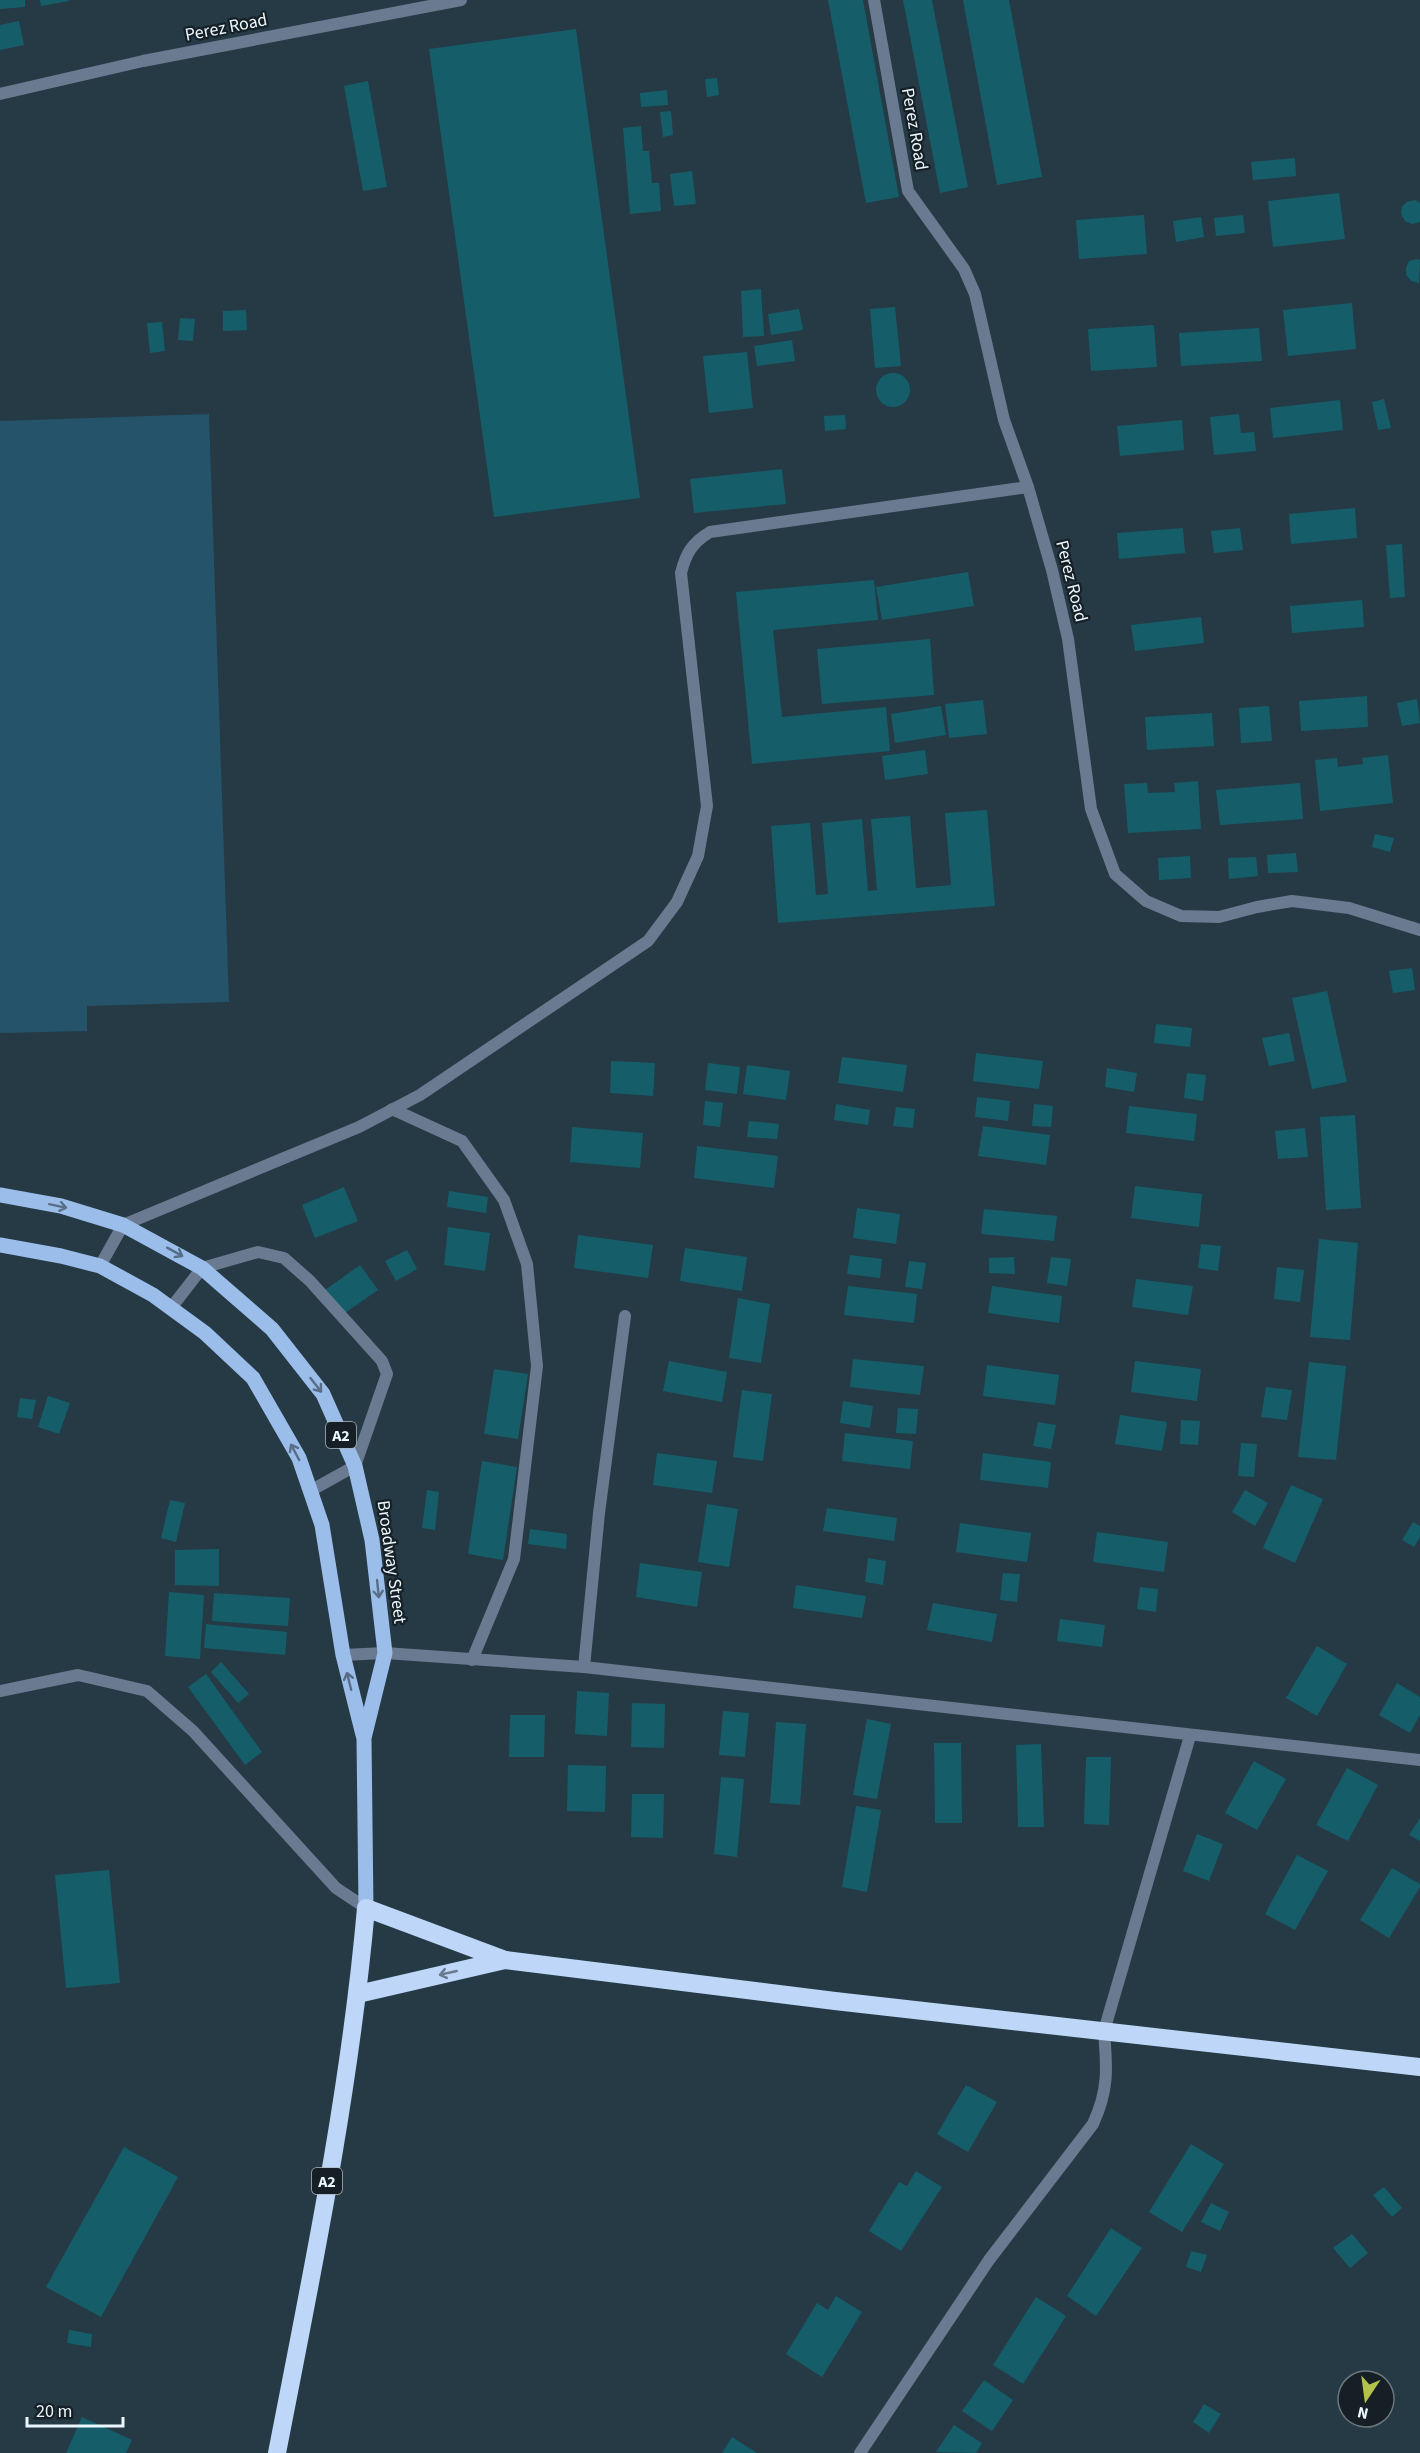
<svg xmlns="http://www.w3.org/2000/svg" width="1420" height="2453" viewBox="0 0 1420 2453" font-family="'Source Sans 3',sans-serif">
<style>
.green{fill:#24536a}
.building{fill:#155e69}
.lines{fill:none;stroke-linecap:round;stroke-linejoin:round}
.lane{stroke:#6a7a90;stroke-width:12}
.street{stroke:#6a7a90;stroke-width:12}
.primary{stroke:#9bbdea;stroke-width:15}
.highway{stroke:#bed6f7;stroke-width:18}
.oneway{stroke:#586e88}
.oneway2{stroke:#6a7a8e}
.labels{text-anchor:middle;stroke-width:4.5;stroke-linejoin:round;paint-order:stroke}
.shield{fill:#161f25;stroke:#aab6bd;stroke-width:1.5}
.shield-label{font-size:16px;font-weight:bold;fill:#eaf7fe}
.street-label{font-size:18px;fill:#eaf7fe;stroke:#161f25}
</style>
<rect width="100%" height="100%" fill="#253a45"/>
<!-- green -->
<polygon class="green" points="209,414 229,1002 87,1006 87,1031 0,1033 0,421"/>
<!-- building -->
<g class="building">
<polygon points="0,0 25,0 25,7 0,9"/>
<polygon points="40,0 69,0 69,1 41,6"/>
<polygon points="828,0 863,0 899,197 866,203"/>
<polygon points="903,0 932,0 968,187 940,193"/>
<polygon points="963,0 1009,0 1042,177 997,185"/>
<polygon points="19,21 24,45 0,50 0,25"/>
<polygon points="576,29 640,498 494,517 429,49"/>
<polygon points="717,78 719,95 707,97 705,79"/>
<polygon points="368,81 387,187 363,191 344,86"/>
<polygon points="667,90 668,105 641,107 640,93"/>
<polygon points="671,111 673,135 663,137 660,112"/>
<polygon points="641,126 643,151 649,151 652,183 659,183 661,211 630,214 623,128"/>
<polygon points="1295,158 1296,176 1253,180 1251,162"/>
<polygon points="692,171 696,204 674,206 670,174"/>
<polygon points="1339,193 1345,239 1273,247 1268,201"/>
<polygon points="1415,200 1420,203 1420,222 1412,224 1405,221 1401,214 1402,207 1407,202"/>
<polygon points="1144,215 1147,254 1079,259 1076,220"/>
<polygon points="1243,215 1245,233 1216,236 1214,218"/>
<polygon points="1201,217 1204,237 1176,242 1173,221"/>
<polygon points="1417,259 1420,260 1419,283 1411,281 1406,275 1406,268 1409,261"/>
<polygon points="761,289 764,336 743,337 741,291"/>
<polygon points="1352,303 1356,349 1288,356 1283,310"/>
<polygon points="895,307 901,366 875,368 870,309"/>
<polygon points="799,309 803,330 771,335 768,314"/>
<polygon points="246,310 247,330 223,331 223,311"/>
<polygon points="180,318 195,319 193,341 178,340"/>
<polygon points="162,322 165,351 150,353 147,323"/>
<polygon points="1154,325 1157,367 1091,371 1088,329"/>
<polygon points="1259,328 1262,361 1181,366 1179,333"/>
<polygon points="792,340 795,361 757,366 754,346"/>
<polygon points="747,352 753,408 709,413 703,356"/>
<circle cx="893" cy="390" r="17"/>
<polygon points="1384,399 1391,428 1378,430 1372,402"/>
<polygon points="1340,400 1343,430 1273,438 1270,408"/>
<polygon points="1239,414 1241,433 1254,432 1256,451 1214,455 1210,417"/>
<polygon points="845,415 846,429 825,431 824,416"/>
<polygon points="1182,420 1184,450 1120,456 1117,426"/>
<polygon points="782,469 786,504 694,513 690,479"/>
<polygon points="1355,508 1357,538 1291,544 1289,514"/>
<polygon points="1183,528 1185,553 1119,559 1117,533"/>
<polygon points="1240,528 1243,550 1214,553 1211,531"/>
<polygon points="1402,544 1405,597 1390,598 1386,545"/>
<polygon points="968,572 974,606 882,620 876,587"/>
<polygon points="874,580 878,620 773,630 782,717 886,707 890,751 752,764 736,592"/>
<polygon points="1362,600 1364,627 1292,633 1290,606"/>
<polygon points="1201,617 1204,643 1135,651 1131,625"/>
<polygon points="930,639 934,695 822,704 817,649"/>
<polygon points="1367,696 1368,727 1301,731 1299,701"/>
<polygon points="1417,699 1420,723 1402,726 1397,703"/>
<polygon points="983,700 987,734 949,738 945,704"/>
<polygon points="941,706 946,735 895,743 891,714"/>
<polygon points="1269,706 1272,741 1241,743 1239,708"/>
<polygon points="1212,713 1214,746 1147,750 1145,717"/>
<polygon points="925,750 928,774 885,780 882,756"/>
<polygon points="1388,755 1393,803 1320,811 1315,760 1337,758 1338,767 1363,764 1362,758"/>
<polygon points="1198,781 1201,829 1128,833 1124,784 1147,783 1148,793 1175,792 1174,783"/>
<polygon points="1300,783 1303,819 1220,825 1216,790"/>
<polygon points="987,810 995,906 778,923 771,826 810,823 816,895 828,894 822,823 862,819 868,891 877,890 871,819 910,816 916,888 951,885 945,813"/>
<polygon points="1375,834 1394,838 1390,852 1372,847"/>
<polygon points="1296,853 1298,872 1268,873 1267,855"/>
<polygon points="1190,856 1191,878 1159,880 1158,858"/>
<polygon points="1256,857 1258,876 1229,879 1228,858"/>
<polygon points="1412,968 1415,990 1393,993 1389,971"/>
<polygon points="1327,991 1347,1082 1312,1089 1292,998"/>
<polygon points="1156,1024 1192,1028 1190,1047 1154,1043"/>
<polygon points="1289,1033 1295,1061 1269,1066 1262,1038"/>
<polygon points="976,1053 1043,1061 1039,1089 973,1081"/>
<polygon points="842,1057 907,1065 903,1092 838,1083"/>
<polygon points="611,1061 655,1063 653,1096 610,1093"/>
<polygon points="708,1063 740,1067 737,1094 705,1090"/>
<polygon points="747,1065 790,1071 786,1100 743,1094"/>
<polygon points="1107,1068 1137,1073 1134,1092 1105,1087"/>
<polygon points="1187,1073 1206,1075 1203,1101 1184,1098"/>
<polygon points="977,1097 1010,1101 1008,1121 975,1117"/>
<polygon points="705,1101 723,1103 720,1127 703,1125"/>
<polygon points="836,1104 870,1110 868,1125 834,1120"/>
<polygon points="1034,1104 1053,1106 1051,1127 1032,1126"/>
<polygon points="1129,1106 1197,1114 1194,1141 1126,1133"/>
<polygon points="896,1107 915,1109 913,1128 893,1126"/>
<polygon points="1355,1115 1361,1208 1326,1210 1320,1117"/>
<polygon points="749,1121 779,1124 777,1139 747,1137"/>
<polygon points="983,1126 1050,1135 1046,1165 978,1156"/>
<polygon points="572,1127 643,1133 640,1168 570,1162"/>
<polygon points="1305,1128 1308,1157 1278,1159 1275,1131"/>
<polygon points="697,1146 778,1156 774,1188 694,1178"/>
<polygon points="1135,1186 1202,1194 1199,1227 1131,1218"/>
<polygon points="344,1187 358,1221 315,1238 302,1205"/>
<polygon points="449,1191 488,1197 486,1213 447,1207"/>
<polygon points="857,1208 900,1214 896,1244 853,1238"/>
<polygon points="984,1209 1057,1216 1054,1241 981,1234"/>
<polygon points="448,1227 490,1233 485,1271 444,1265"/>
<polygon points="578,1235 653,1245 648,1278 574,1268"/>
<polygon points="1319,1239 1358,1243 1350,1340 1310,1337"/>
<polygon points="1201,1244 1221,1246 1218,1271 1198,1268"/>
<polygon points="685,1248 747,1257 742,1291 680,1281"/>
<polygon points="407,1250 417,1269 396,1281 385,1261"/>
<polygon points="850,1255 882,1259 880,1278 847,1274"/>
<polygon points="1014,1257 1015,1274 989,1273 989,1258"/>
<polygon points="1051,1257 1071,1259 1067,1286 1047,1283"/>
<polygon points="909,1261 926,1263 922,1289 905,1287"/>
<polygon points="360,1265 378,1290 342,1315 325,1290"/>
<polygon points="1277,1267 1304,1270 1300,1302 1274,1299"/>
<polygon points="1136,1279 1193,1286 1188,1315 1132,1307"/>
<polygon points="848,1286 917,1294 914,1323 844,1315"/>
<polygon points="992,1286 1062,1296 1059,1323 988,1313"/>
<polygon points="738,1298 770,1304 761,1363 729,1358"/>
<polygon points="853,1359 924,1366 920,1395 850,1387"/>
<polygon points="669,1361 727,1372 722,1402 663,1391"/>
<polygon points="1135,1361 1201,1369 1197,1401 1131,1392"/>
<polygon points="1309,1362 1346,1366 1336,1460 1298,1457"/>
<polygon points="987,1365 1059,1375 1055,1405 983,1396"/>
<polygon points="494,1369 528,1374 518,1439 484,1434"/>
<polygon points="1266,1387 1292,1390 1287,1420 1261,1417"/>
<polygon points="742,1390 772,1394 763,1461 733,1457"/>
<polygon points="48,1396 70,1403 59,1434 38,1427"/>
<polygon points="20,1398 36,1400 32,1419 17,1417"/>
<polygon points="843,1401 873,1406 870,1428 840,1423"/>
<polygon points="898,1408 918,1409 916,1434 896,1433"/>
<polygon points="1120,1415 1167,1422 1162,1451 1115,1444"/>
<polygon points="1181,1420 1200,1421 1198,1445 1180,1444"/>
<polygon points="1038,1422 1056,1425 1051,1449 1033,1446"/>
<polygon points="845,1433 913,1441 910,1469 842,1461"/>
<polygon points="1241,1443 1257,1444 1254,1477 1238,1476"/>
<polygon points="657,1453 717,1461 712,1493 653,1485"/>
<polygon points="983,1453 1051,1462 1048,1488 980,1480"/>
<polygon points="482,1461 517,1467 503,1560 468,1554"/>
<polygon points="1291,1485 1323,1499 1295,1563 1263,1548"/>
<polygon points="427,1490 439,1492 435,1530 422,1528"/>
<polygon points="1245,1490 1268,1503 1255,1526 1232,1512"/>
<polygon points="170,1500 185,1503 176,1542 161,1538"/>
<polygon points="707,1504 738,1509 729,1567 698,1562"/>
<polygon points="827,1508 897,1518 894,1541 823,1531"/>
<polygon points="1413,1522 1420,1526 1420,1537 1414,1547 1402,1540"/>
<polygon points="960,1523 1031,1533 1027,1562 956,1552"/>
<polygon points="530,1529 567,1534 566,1549 528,1544"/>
<polygon points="1097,1532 1168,1542 1164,1572 1093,1562"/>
<polygon points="219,1549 219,1586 175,1585 175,1550"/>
<polygon points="868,1558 886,1561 883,1585 865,1582"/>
<polygon points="640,1563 702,1572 697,1607 636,1597"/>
<polygon points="1003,1573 1020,1574 1017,1602 1000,1600"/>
<polygon points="796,1585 866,1596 862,1618 793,1608"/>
<polygon points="1140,1587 1158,1589 1156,1612 1137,1609"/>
<polygon points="169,1592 204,1595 200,1659 165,1656"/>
<polygon points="214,1593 290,1598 288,1626 212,1621"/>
<polygon points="933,1603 997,1614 992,1642 927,1630"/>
<polygon points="1060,1619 1105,1625 1102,1647 1057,1641"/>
<polygon points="206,1624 287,1632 285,1655 204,1648"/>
<polygon points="1317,1646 1347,1664 1317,1716 1286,1698"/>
<polygon points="221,1662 249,1694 238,1703 211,1672"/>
<polygon points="206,1674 262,1752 245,1765 188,1687"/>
<polygon points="1397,1683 1420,1697 1420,1715 1410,1733 1379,1715"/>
<polygon points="577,1691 609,1693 607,1736 575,1734"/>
<polygon points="632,1703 665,1704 664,1748 631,1747"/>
<polygon points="723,1711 749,1713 745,1757 719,1755"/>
<polygon points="510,1715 545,1715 544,1757 509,1757"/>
<polygon points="867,1719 891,1724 877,1799 853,1795"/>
<polygon points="776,1722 806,1724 800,1805 770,1803"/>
<polygon points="934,1743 961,1743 962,1823 935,1823"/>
<polygon points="1041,1744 1044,1827 1018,1827 1016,1745"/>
<polygon points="1086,1757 1111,1757 1109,1825 1084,1824"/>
<polygon points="1254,1761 1286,1779 1257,1830 1225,1813"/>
<polygon points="568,1765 606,1766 605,1812 567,1811"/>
<polygon points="1347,1768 1378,1785 1348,1841 1316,1825"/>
<polygon points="721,1777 744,1779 737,1857 714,1854"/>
<polygon points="632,1794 664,1794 663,1838 631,1837"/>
<polygon points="856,1806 881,1810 867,1892 842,1887"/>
<polygon points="1420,1818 1420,1841 1409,1835"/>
<polygon points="1197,1834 1223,1844 1209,1881 1183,1871"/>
<polygon points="1297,1855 1328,1871 1295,1930 1265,1914"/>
<polygon points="1392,1868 1420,1884 1420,1887 1389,1938 1360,1920"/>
<polygon points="109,1870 120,1983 66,1988 55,1875"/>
<polygon points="966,2085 997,2102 968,2152 937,2134"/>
<polygon points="1191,2144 1224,2164 1182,2232 1149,2212"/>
<polygon points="124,2147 178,2177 101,2317 46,2287"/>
<polygon points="916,2171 942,2187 901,2251 869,2231 899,2182 907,2186"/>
<polygon points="1384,2187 1402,2208 1392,2217 1373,2195"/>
<polygon points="1211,2203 1229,2212 1220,2231 1201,2222"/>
<polygon points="1111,2228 1142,2248 1096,2316 1067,2296"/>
<polygon points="1352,2234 1368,2253 1350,2268 1333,2248"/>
<polygon points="1191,2251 1207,2255 1201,2272 1186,2267"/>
<polygon points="836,2296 862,2312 822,2377 786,2354 817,2303 828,2310"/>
<polygon points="1036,2297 1066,2316 1023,2384 993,2365"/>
<polygon points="69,2330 92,2334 91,2347 67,2343"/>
<polygon points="984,2380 1013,2400 992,2431 962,2411"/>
<polygon points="1204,2404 1221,2414 1209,2433 1193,2422"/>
<polygon points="82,2417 132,2440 126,2453 66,2453"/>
<polygon points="954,2425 982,2443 976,2453 936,2452"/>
<polygon points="732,2437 757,2453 722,2453"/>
</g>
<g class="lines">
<!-- lane -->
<g class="lane">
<polyline points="171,1308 202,1268 258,1252 284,1258 310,1281 382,1361 387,1374 355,1466 310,1491"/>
<polyline points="0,1691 78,1675 147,1691 193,1731 336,1888 366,1908"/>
</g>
<!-- street -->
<g class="street">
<polyline points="874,0 908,191 964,269 975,294 1004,420 1028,487 1052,570 1068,639 1091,809 1115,874 1146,901 1181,916 1219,917 1257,907 1292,901 1349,908 1420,930"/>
<polyline points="0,94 143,61 461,0"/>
<polyline points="392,1109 462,1141 504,1200 527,1264 537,1366 514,1559 472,1660"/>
<path d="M100 1266 123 1225 359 1127 420 1095 648 941 677 902 698 856 707 806 681 573C686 553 692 543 710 532L1028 487"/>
<polyline points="343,1655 385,1653 584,1667 1420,1760"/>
<polyline points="584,1667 599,1513 625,1316"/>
<path d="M860 2453 989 2260 1093 2124C1109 2089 1107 2068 1104 2031L1190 1736"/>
</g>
<!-- primary -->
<g class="primary">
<polyline points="0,1195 61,1206 123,1225 202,1268 272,1329 323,1394 355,1466 372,1540 385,1653 364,1738 366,1908"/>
<polyline points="0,1245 61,1256 100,1266 153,1295 205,1333 253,1378 299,1458 322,1525 343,1655 363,1735"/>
</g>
<!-- highway -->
<g class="highway">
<polyline points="358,1994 505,1960"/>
<path d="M277 2453C312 2273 350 2091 366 1908L505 1960 835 2001 1420 2067"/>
</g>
</g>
<!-- one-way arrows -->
<defs><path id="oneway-shaft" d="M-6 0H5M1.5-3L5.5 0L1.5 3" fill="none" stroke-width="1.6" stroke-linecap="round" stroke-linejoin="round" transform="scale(1.5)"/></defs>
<g class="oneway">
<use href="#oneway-shaft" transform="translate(58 1206) rotate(12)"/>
<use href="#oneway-shaft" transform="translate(175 1252) rotate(29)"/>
<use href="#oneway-shaft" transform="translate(316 1385) rotate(52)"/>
<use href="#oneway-shaft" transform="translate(295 1452) rotate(-118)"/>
<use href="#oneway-shaft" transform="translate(378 1589) rotate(84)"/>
<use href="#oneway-shaft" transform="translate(349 1681) rotate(-104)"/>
</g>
<use class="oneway2" href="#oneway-shaft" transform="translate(448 1973) rotate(167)"/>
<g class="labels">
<!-- shield labels -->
<g class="shield">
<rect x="326" y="1422" width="30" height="26" rx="4.5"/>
<rect x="312" y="2168" width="30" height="26" rx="4.5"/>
</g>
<g class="shield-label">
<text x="341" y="1441">A2</text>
<text x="327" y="2187">A2</text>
</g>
<!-- street labels -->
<g class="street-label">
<text transform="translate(226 27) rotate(-11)" y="6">Perez Road</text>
<text transform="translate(915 129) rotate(80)" y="6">Perez Road</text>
<text transform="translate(1072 581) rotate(76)" y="6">Perez Road</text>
<text transform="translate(392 1562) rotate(82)" y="6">Broadway Street</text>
</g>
</g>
<!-- north arrow -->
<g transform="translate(1366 2399) rotate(193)"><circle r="28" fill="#161f25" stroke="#6b757c" stroke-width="1.5"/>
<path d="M0-4.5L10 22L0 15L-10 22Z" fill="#b2c34c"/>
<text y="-9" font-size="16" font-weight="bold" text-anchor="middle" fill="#eaf7fe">N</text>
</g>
<!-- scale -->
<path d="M27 2417v9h96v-9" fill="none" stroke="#eaf7fe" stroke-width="3"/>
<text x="36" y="2417" font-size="18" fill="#eaf7fe" stroke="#161f25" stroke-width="4.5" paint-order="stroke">20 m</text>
</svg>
